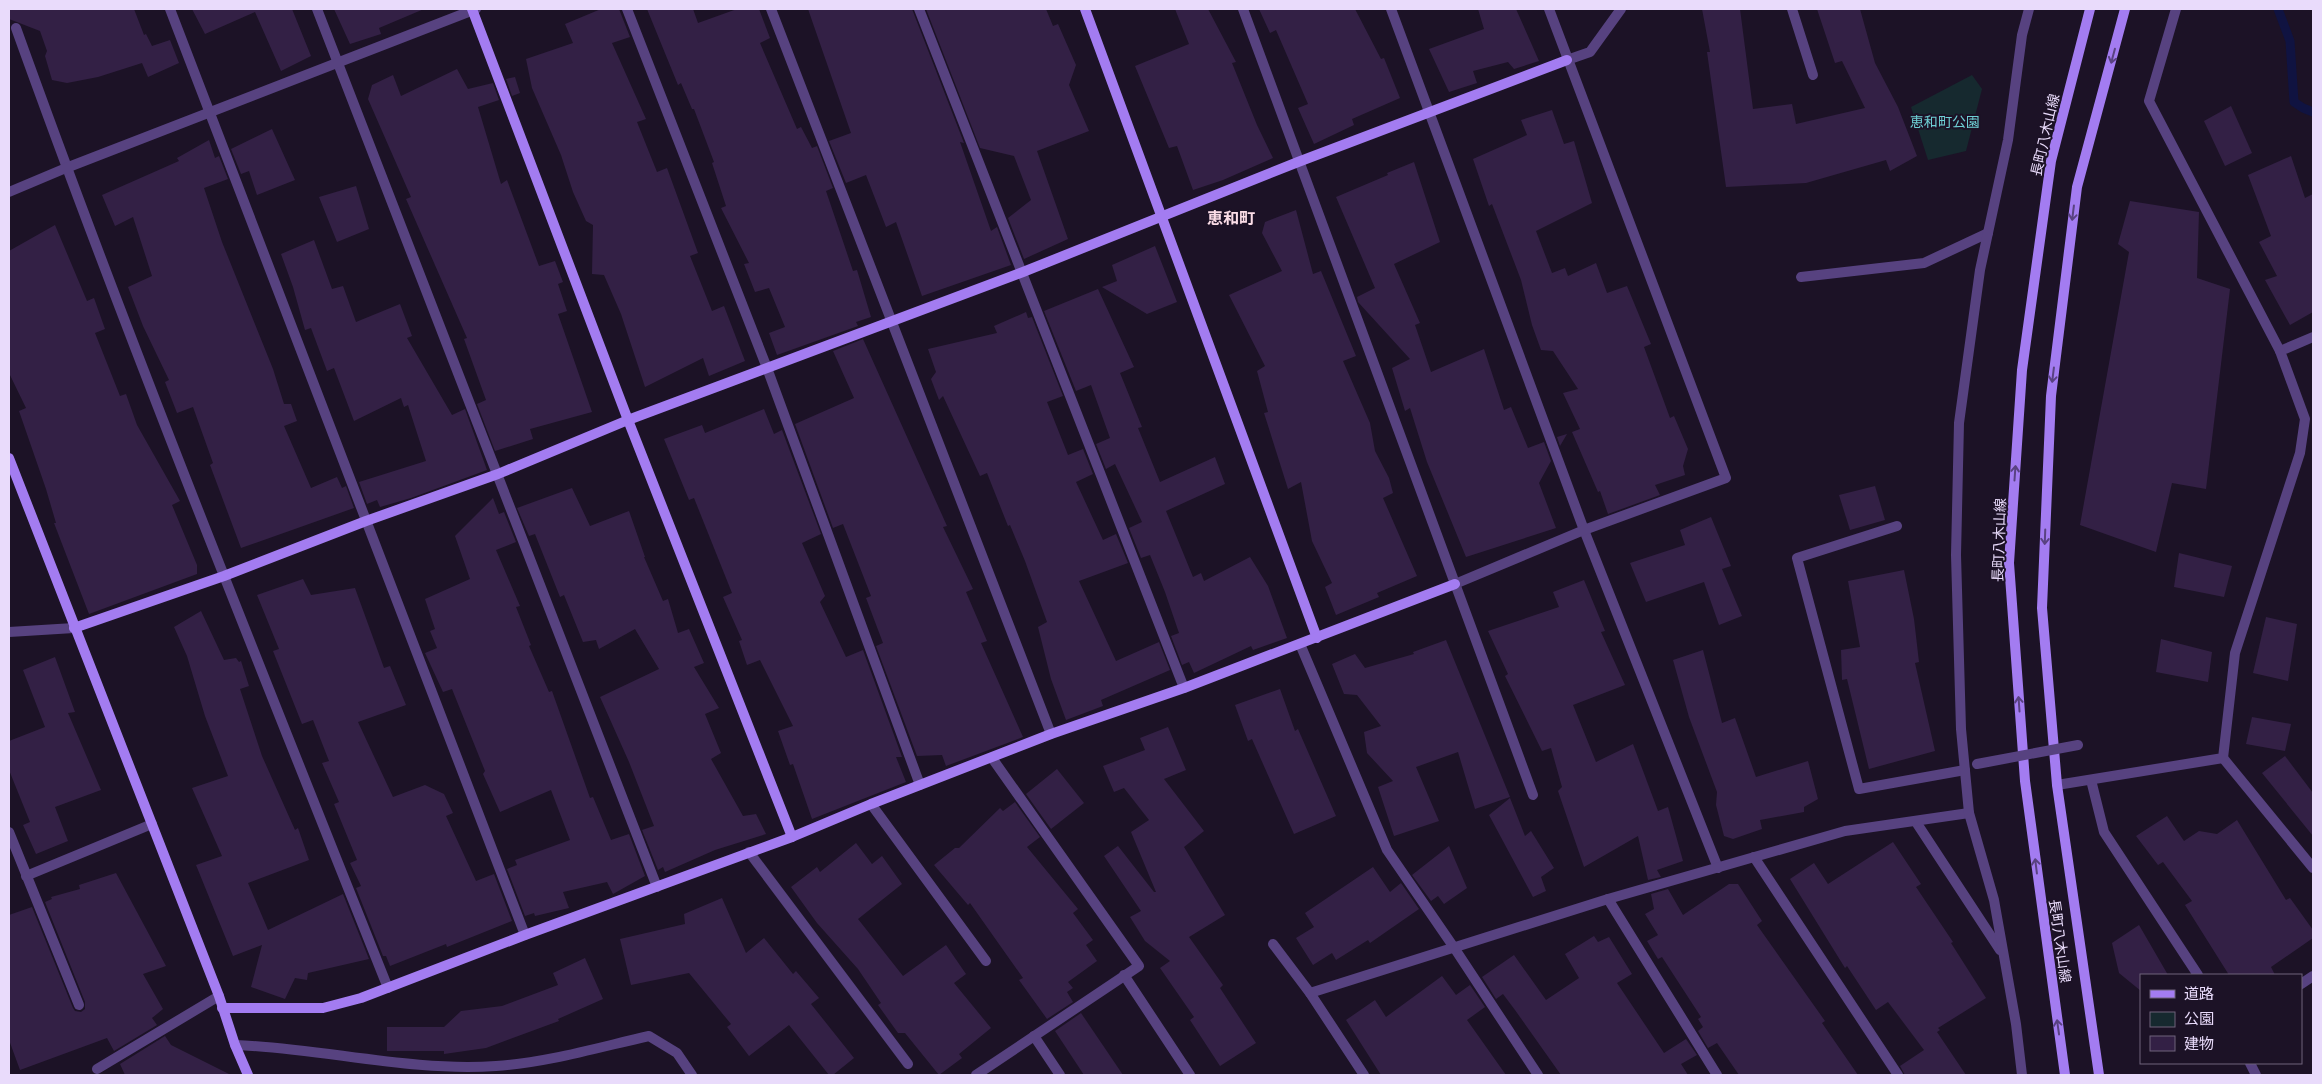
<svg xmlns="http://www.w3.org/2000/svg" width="2322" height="1084" viewBox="0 0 2322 1084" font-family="'Archivo Narrow','Noto Sans JP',sans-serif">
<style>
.green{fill:#16292f}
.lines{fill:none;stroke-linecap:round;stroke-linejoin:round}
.stream{stroke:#101341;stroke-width:9}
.building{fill:#332045}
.street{stroke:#574280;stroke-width:10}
.secondary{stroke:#a37cf1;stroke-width:10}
.street-bridge{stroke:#574280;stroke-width:10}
.oneway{stroke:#594281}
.labels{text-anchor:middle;stroke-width:4;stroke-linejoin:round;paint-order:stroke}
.park-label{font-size:14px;fill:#6ecfd4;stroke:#1c1226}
.street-label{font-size:14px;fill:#e9dbfb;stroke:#1c1226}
.quarter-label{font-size:16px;font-weight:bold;fill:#fbdde7;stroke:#1c1226}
</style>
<rect width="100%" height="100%" fill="#1c1226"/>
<!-- green -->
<polygon class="green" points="1972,75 1982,89 1966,151 1928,160 1911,107"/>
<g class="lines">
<!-- stream -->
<polyline class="stream" points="2278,9 2290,41 2294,102 2303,108 2313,112"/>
</g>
<!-- building -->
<g class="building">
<polygon points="9,9 134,9 144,35 146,34 152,46 170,40 179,63 148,77 142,63 98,77 67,83 52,80 45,56 47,51 40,31 9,19"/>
<polygon points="192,9 292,9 311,56 281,71 255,12 205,34"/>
<polygon points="334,9 424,9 379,28 381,34 350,44"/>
<polygon points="601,9 619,9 630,37 612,43 646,119 637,122 657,172 667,168 698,253 690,256 712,311 724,306 745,361 709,376 703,358 645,387 621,314 604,275 592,274 593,225 586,221 573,192 561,155 532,88 526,59 573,43 565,24"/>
<polygon points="647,9 693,9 698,23 737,9 759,9 770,38 760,43 797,129 801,127 812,148 817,146 833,188 826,191 853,271 857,270 871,317 856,322 858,326 777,355 769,333 785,327 769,288 755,292 744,264 749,263 721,208 726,206 712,163 714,162 694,109 692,109 681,83 678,85"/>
<polygon points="808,9 912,9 964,143 960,142 991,231 997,227 1011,265 922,296 896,222 886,227 866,175 846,183 829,141 851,133"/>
<polygon points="926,9 1046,9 1053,26 1058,24 1076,65 1069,85 1089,131 1037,151 1068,239 1024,259 1008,218 1031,200 1014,156 980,148"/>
<polygon points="1175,9 1208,9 1236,62 1232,63 1257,125 1273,158 1223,180 1193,190 1177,146 1169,148 1135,66 1189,44"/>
<polygon points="1259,9 1355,9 1381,59 1384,58 1400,98 1352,119 1354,125 1314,144 1298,108 1308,104 1276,30 1270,33"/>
<polygon points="1478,9 1516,9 1539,61 1514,69 1508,62 1473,71 1477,83 1449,92 1429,49 1484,29"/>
<polygon points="1702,9 1740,9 1753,109 1792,104 1796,124 1865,108 1842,61 1835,63 1817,9 1860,9 1875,63 1898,107 1917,156 1890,171 1886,160 1806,183 1726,187 1707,52 1710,52"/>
<polygon points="457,69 468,89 493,83 499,100 478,107 501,184 507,180 539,266 555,261 563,282 558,284 567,311 558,314 592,412 530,429 533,439 495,451 477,404 486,400 464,339 467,338 406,199 411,197 368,99 372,85 393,75 401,96"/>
<polygon points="515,77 520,93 512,96 506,79"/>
<polygon points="2231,106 2252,153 2225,166 2204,121"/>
<polygon points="1552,110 1564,144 1574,141 1592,203 1536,231 1552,273 1565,268 1568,276 1596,263 1607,293 1627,286 1651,344 1644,347 1670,418 1674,416 1688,449 1683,466 1685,475 1655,485 1660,495 1608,514 1600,491 1598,492 1572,432 1580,429 1563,393 1578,389 1553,351 1541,350 1532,325 1521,280 1492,204 1489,206 1473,159 1527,135 1521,120"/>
<polygon points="272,129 295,180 257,195 249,171 241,174 231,149"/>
<polygon points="209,140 215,158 219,156 228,179 204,188 222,242 273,369 284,404 291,404 297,421 284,426 311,488 337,477 342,488 346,486 354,508 241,548 210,465 213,463 193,407 177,413 165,382 169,380 143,326 128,287 152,276 133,217 115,226 102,195 179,161 177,158"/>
<polygon points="2291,156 2305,198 2313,194 2313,312 2290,325 2265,280 2277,276 2259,242 2271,236 2248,175"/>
<polygon points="1414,162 1440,242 1394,264 1420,323 1415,325 1431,372 1484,349 1504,410 1511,407 1528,448 1544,442 1551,461 1539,483 1556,528 1466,557 1427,462 1410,408 1405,411 1392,368 1410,359 1358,302 1357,297 1375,288 1336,197 1388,175 1387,173"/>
<polygon points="356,186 369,229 337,242 319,197"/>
<polygon points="2130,201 2199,212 2197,278 2230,289 2206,489 2172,483 2156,552 2080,525 2129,252 2118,244"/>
<polygon points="1296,210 1313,274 1321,271 1356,356 1343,361 1370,423 1375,451 1389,478 1393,493 1383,498 1417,576 1377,593 1379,597 1336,615 1325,587 1332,583 1312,541 1301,482 1288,489 1264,413 1268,412 1257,371 1265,366 1229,295 1282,271 1262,233 1265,222"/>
<polygon points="55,225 87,301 94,298 105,329 95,333 120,396 126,394 137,425 180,501 172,505 197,565 197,574 89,614 54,523 56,523 46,489 19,411 26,408 9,373 9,251"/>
<polygon points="314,240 332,289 343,286 356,322 400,304 412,336 407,338 452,415 465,409 487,470 411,498 380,507 377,500 367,504 359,482 426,461 408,405 404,407 401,398 354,421 334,368 327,371 311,328 305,330 293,287 281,254"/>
<polygon points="1155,246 1177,302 1147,314 1102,287 1117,281 1112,265"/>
<polygon points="1098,289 1134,367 1120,373 1142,427 1138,428 1160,482 1215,457 1225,484 1166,511 1193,577 1201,573 1204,581 1250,557 1268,586 1287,638 1253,650 1251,646 1194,673 1189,662 1182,665 1171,636 1179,633 1165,592 1150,555 1141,558 1129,528 1142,522 1115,464 1106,469 1096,444 1110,438 1091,385 1076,391 1044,311"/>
<polygon points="1026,312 1028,318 1032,317 1063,396 1047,402 1068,455 1083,449 1093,474 1076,482 1103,540 1116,534 1128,563 1079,581 1116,661 1159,642 1170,670 1101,700 1103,706 1066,720 1051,679 1038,627 1047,622 1025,561 1010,525 1008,526 987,473 980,476 943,396 939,400 931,379 936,372 928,349 997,333 994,326"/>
<polygon points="863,339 947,526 943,527 973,589 966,592 987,641 981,643 1023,737 946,766 942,755 917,756 876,646 883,643 866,598 871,596 843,524 833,528 795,424 854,398 833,351"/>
<polygon points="764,409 774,434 782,430 821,534 802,543 825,596 820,602 846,657 863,650 902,757 896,757 906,782 812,819 793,764 790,765 778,731 793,726 760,660 747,665 739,641 742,640 723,597 732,593 694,498 689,500 664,439 702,425 705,433"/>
<polygon points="1567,434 1560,446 1557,437"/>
<polygon points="1875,486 1885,520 1850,530 1839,495"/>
<polygon points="572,488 590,526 629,511 645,557 644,557 663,601 668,599 678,633 689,629 704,663 694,667 719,708 705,714 721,753 711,759 743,816 756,814 766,834 715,850 665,872 663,867 658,870 642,830 654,826 629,762 600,697 659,669 635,629 599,649 596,640 583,642 564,595 560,597 535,534 529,536 517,508"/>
<polygon points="493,498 499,514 504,512 516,542 496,550 520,606 516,607 531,645 529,646 549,692 552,691 590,798 593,797 611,840 629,834 645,876 613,894 607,882 563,892 569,908 535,916 534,913 525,916 507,869 517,865 515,860 570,840 551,790 500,812 483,774 485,771 452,689 443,692 425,653 437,648 430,631 435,629 425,599 470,579 455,536"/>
<polygon points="1711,517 1731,566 1722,569 1742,616 1719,625 1704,582 1646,602 1630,563 1685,545 1680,530"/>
<polygon points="2179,553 2232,566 2224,597 2174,587"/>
<polygon points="1904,570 1914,619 1919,662 1915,663 1935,751 1869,769 1847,679 1842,680 1841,650 1860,647 1848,581"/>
<polygon points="303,579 311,595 355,588 384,668 390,666 406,705 358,722 393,797 425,785 444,794 453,813 446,816 476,881 494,874 512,921 447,947 446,944 390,966 386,956 383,956 356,888 361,886 350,863 357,860 334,804 339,802 322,763 329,761 313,720 302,724 273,651 279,649 257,595"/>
<polygon points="1584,580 1605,631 1601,632 1625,685 1573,705 1596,762 1633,744 1658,811 1668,807 1683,861 1657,870 1661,877 1648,880 1638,836 1584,867 1558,791 1562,787 1551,748 1542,751 1505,676 1508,674 1488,631 1559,607 1553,592"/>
<polygon points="201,611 224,660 236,658 239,662 241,661 249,686 240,689 262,756 295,830 298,828 309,860 248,883 268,930 343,894 369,959 308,973 307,980 295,978 285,999 251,987 262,945 233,956 196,865 222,856 192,788 228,776 205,716 187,656 174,627"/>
<polygon points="2266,617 2297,624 2288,681 2253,673"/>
<polygon points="2161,639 2212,652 2208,682 2156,672"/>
<polygon points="1446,640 1510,797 1475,809 1458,752 1416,767 1439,821 1394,836 1378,787 1393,781 1367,753 1364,732 1381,726 1357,695 1344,694 1332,664 1355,654 1365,668 1414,654 1413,652"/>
<polygon points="1703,650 1722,723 1735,718 1756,777 1808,761 1818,799 1804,807 1804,812 1760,820 1762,829 1733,839 1724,836 1716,805 1717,792 1689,717 1673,660"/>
<polygon points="55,657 75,712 68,713 101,790 55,807 68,841 36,854 23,825 30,822 9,770 9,741 45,727 23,670"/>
<polygon points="1280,689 1295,731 1298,729 1336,816 1294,834 1252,739 1248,741 1235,705"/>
<polygon points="2252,717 2291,724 2285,751 2246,744"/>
<polygon points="1168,727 1186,770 1164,779 1204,831 1184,847 1225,915 1189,937 1223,985 1220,988 1256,1043 1220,1066 1190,1020 1194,1017 1160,968 1170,961 1145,941 1130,917 1141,911 1104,856 1118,846 1154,892 1156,892 1131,832 1149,820 1124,788 1114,792 1103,766 1145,750 1140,738"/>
<polygon points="2285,756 2313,793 2313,836 2262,773"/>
<polygon points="1057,769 1084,803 1051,829 1026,794"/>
<polygon points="1510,798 1525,836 1531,831 1554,868 1541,877 1546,891 1533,897 1489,815"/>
<polygon points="1015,802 1040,837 1027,847 1078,909 1073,913 1093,940 1086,945 1097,961 1068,982 1073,988 1067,992 1073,1002 1047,1019 1019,980 1023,978 970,903 968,905 934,865 955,848 959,848 1000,808 1003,811"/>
<polygon points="2167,816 2184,841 2199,831 2217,834 2237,820 2286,900 2290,898 2313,930 2313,938 2271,967 2275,975 2229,975 2185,905 2192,901 2163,862 2158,865 2136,836"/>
<polygon points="1893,842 1921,884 1916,887 1953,942 1951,943 1986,998 1938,1028 1940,1030 1937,1032 1966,1075 1905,1075 1900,1066 1924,1050 1888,1002 1876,1010 1847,966 1845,968 1790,879 1814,863 1828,884"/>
<polygon points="856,843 872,864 882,856 902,884 858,919 903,976 946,945 966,974 954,983 991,1028 959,1054 962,1058 939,1075 905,1033 898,1033 878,1005 881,1003 858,969 817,923 791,887 817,867 820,872"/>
<polygon points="1449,846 1467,888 1444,904 1438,896 1431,901 1412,875"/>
<polygon points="1373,867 1390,892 1401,883 1419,909 1370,943 1368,940 1336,960 1332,953 1313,965 1296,938 1314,927 1305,913"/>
<polygon points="116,873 166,966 143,974 163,1009 152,1018 157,1025 114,1051 107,1038 20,1070 9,1040 9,915 32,907 73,1008 75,1011 81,1012 85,1009 85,1002 45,902 52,899 51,897 80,889 79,885"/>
<polygon points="1729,884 1738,884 1762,921 1757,925 1825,1021 1822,1023 1858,1075 1739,1075 1717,1043 1708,1048 1698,1031 1703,1027 1698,1019 1701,1017 1662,957 1658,959 1647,941 1658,935 1645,914 1654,909 1651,894 1668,889 1683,915"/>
<polygon points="722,898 746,953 764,938 793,974 796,971 819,998 811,1004 854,1058 833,1075 829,1075 789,1025 749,1056 727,1027 731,1024 689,973 631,985 620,939 685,924 684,914"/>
<polygon points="2139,925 2168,975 2141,975 2141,991 2119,973 2112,943"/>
<polygon points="1594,936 1598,942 1609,937 1632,974 1617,983 1664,1053 1686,1039 1697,1055 1681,1064 1688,1075 1561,1075 1515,1010 1503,994 1496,999 1482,977 1514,955 1546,1000 1579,978 1565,954"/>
<polygon points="585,958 603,999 558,1019 559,1021 486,1048 444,1054 444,1051 387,1051 387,1027 444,1027 461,1011 502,1006 558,985 553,973"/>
<polygon points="1442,976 1456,995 1470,985 1485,1007 1467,1020 1506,1075 1381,1075 1346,1020 1375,1000 1386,1017"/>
<polygon points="1081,1013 1123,1075 1084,1075 1055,1031"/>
<polygon points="165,1036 171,1045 231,1075 125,1075 120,1064"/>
</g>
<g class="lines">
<!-- street -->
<g class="street">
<polyline points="170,9 525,935"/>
<polyline points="317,9 657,887"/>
<polyline points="627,9 767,368 920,785"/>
<polyline points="771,9 1051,734"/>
<polyline points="919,9 1184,688"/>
<polyline points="1243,9 1533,795"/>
<polyline points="1391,9 1584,530 1718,868"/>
<polyline points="1792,9 1813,75"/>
<path d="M16 28C132 351 261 669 388 988"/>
<polyline points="1567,60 1590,52 1621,9"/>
<polyline points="9,192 66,168 476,9"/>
<polyline points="1801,277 1924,263 1988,233"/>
<polyline points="2280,351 2313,337"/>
<polyline points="1897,526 1797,558 1859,789 1965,770"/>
<polyline points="1455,584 1584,530 1726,478 1549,9"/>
<polyline points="9,632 74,628"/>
<polyline points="1300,644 1387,850 1455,949 1538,1075"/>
<polyline points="2223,758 2313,868"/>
<polyline points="2091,780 2104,832 2198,975"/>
<polyline points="2057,785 2223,758 2235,653 2300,453 2305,419 2280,351 2149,101 2176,9"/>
<polyline points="871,804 986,961"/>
<polyline points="1916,822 2000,950"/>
<polyline points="9,832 79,1005"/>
<polyline points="749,852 908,1064"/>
<polyline points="1754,857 1898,1075"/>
<polyline points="26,876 152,824"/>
<polyline points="1608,899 1717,1075"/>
<polyline points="1273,944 1310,993 1364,1075"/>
<polyline points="1124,975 1190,1075"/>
<polyline points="2301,984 2313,976"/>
<polyline points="1310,993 1608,899 1845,831 1969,813"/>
<polyline points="1034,1036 1060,1075"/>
<path d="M235 1045C322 1048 409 1072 496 1066 546 1063 600 1047 649 1036L677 1053 692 1075"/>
<polyline points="2250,1063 2256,1075"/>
<polyline points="97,1069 219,996"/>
<polyline points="976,1075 1139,966 992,758"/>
<polyline points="2022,1075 2016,1024 1994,900 1969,813 1961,729 1956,555 1959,423 1980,270 2008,140 2022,35 2029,9"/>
</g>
<!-- secondary -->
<g class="secondary">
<polyline points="472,9 628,420 792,837"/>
<polyline points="1085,9 1317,638"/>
<polyline points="9,458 219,996 235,1045 248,1075"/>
<polyline points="74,628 224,576 366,521 498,474 628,420 1023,272 1298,162 1567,60"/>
<polyline points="222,1008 323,1008 361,998 525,935 792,837 871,804 1051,734 1184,688 1455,584"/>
<polyline points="2065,1075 2025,781 2009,563 2022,370 2051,161 2090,9"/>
<polyline points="2099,1075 2057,785 2042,608 2051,396 2077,187 2125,9"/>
</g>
<!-- street-bridge -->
<polyline class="street-bridge" points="1977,764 2078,745"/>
</g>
<!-- one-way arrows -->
<defs><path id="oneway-shaft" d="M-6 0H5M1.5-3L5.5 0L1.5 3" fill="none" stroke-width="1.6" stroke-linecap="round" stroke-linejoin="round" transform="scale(1.25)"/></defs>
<g class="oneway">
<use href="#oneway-shaft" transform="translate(2113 56) rotate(105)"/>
<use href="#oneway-shaft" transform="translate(2073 213) rotate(97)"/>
<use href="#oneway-shaft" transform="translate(2053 375) rotate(97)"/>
<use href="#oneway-shaft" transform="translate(2015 473) rotate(-86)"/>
<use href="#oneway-shaft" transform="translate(2045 537) rotate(92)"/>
<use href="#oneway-shaft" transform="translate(2019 704) rotate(-94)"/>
<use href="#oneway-shaft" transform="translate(2036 866) rotate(-97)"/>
<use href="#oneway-shaft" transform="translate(2058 1027) rotate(-98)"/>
</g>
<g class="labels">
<!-- park labels -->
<g class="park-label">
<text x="1945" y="127">恵和町公園</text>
</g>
<!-- street labels -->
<g class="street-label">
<text transform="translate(2045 135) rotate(-77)" y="5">長町八木山線</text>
<text transform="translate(1999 540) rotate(-88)" y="5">長町八木山線</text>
<text transform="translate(2060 941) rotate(82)" y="5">長町八木山線</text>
</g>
<!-- quarter labels -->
<g class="quarter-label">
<text x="1231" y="224">恵和町</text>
</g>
</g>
<!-- border -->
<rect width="2322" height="1084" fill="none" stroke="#e9dbfb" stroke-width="20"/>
<!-- legend -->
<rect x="2140" y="974" width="162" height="90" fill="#1c1226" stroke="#6e627b"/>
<rect x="2150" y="990" width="25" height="8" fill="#a37cf1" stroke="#6e627b"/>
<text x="2184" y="999" font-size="15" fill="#e9dbfb">道路</text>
<rect x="2150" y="1012" width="25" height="15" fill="#16292f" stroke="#6e627b"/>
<text x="2184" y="1024" font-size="15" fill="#e9dbfb">公園</text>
<rect x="2150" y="1036" width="25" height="15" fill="#332045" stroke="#6e627b"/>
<text x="2184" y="1049" font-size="15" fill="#e9dbfb">建物</text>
</svg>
